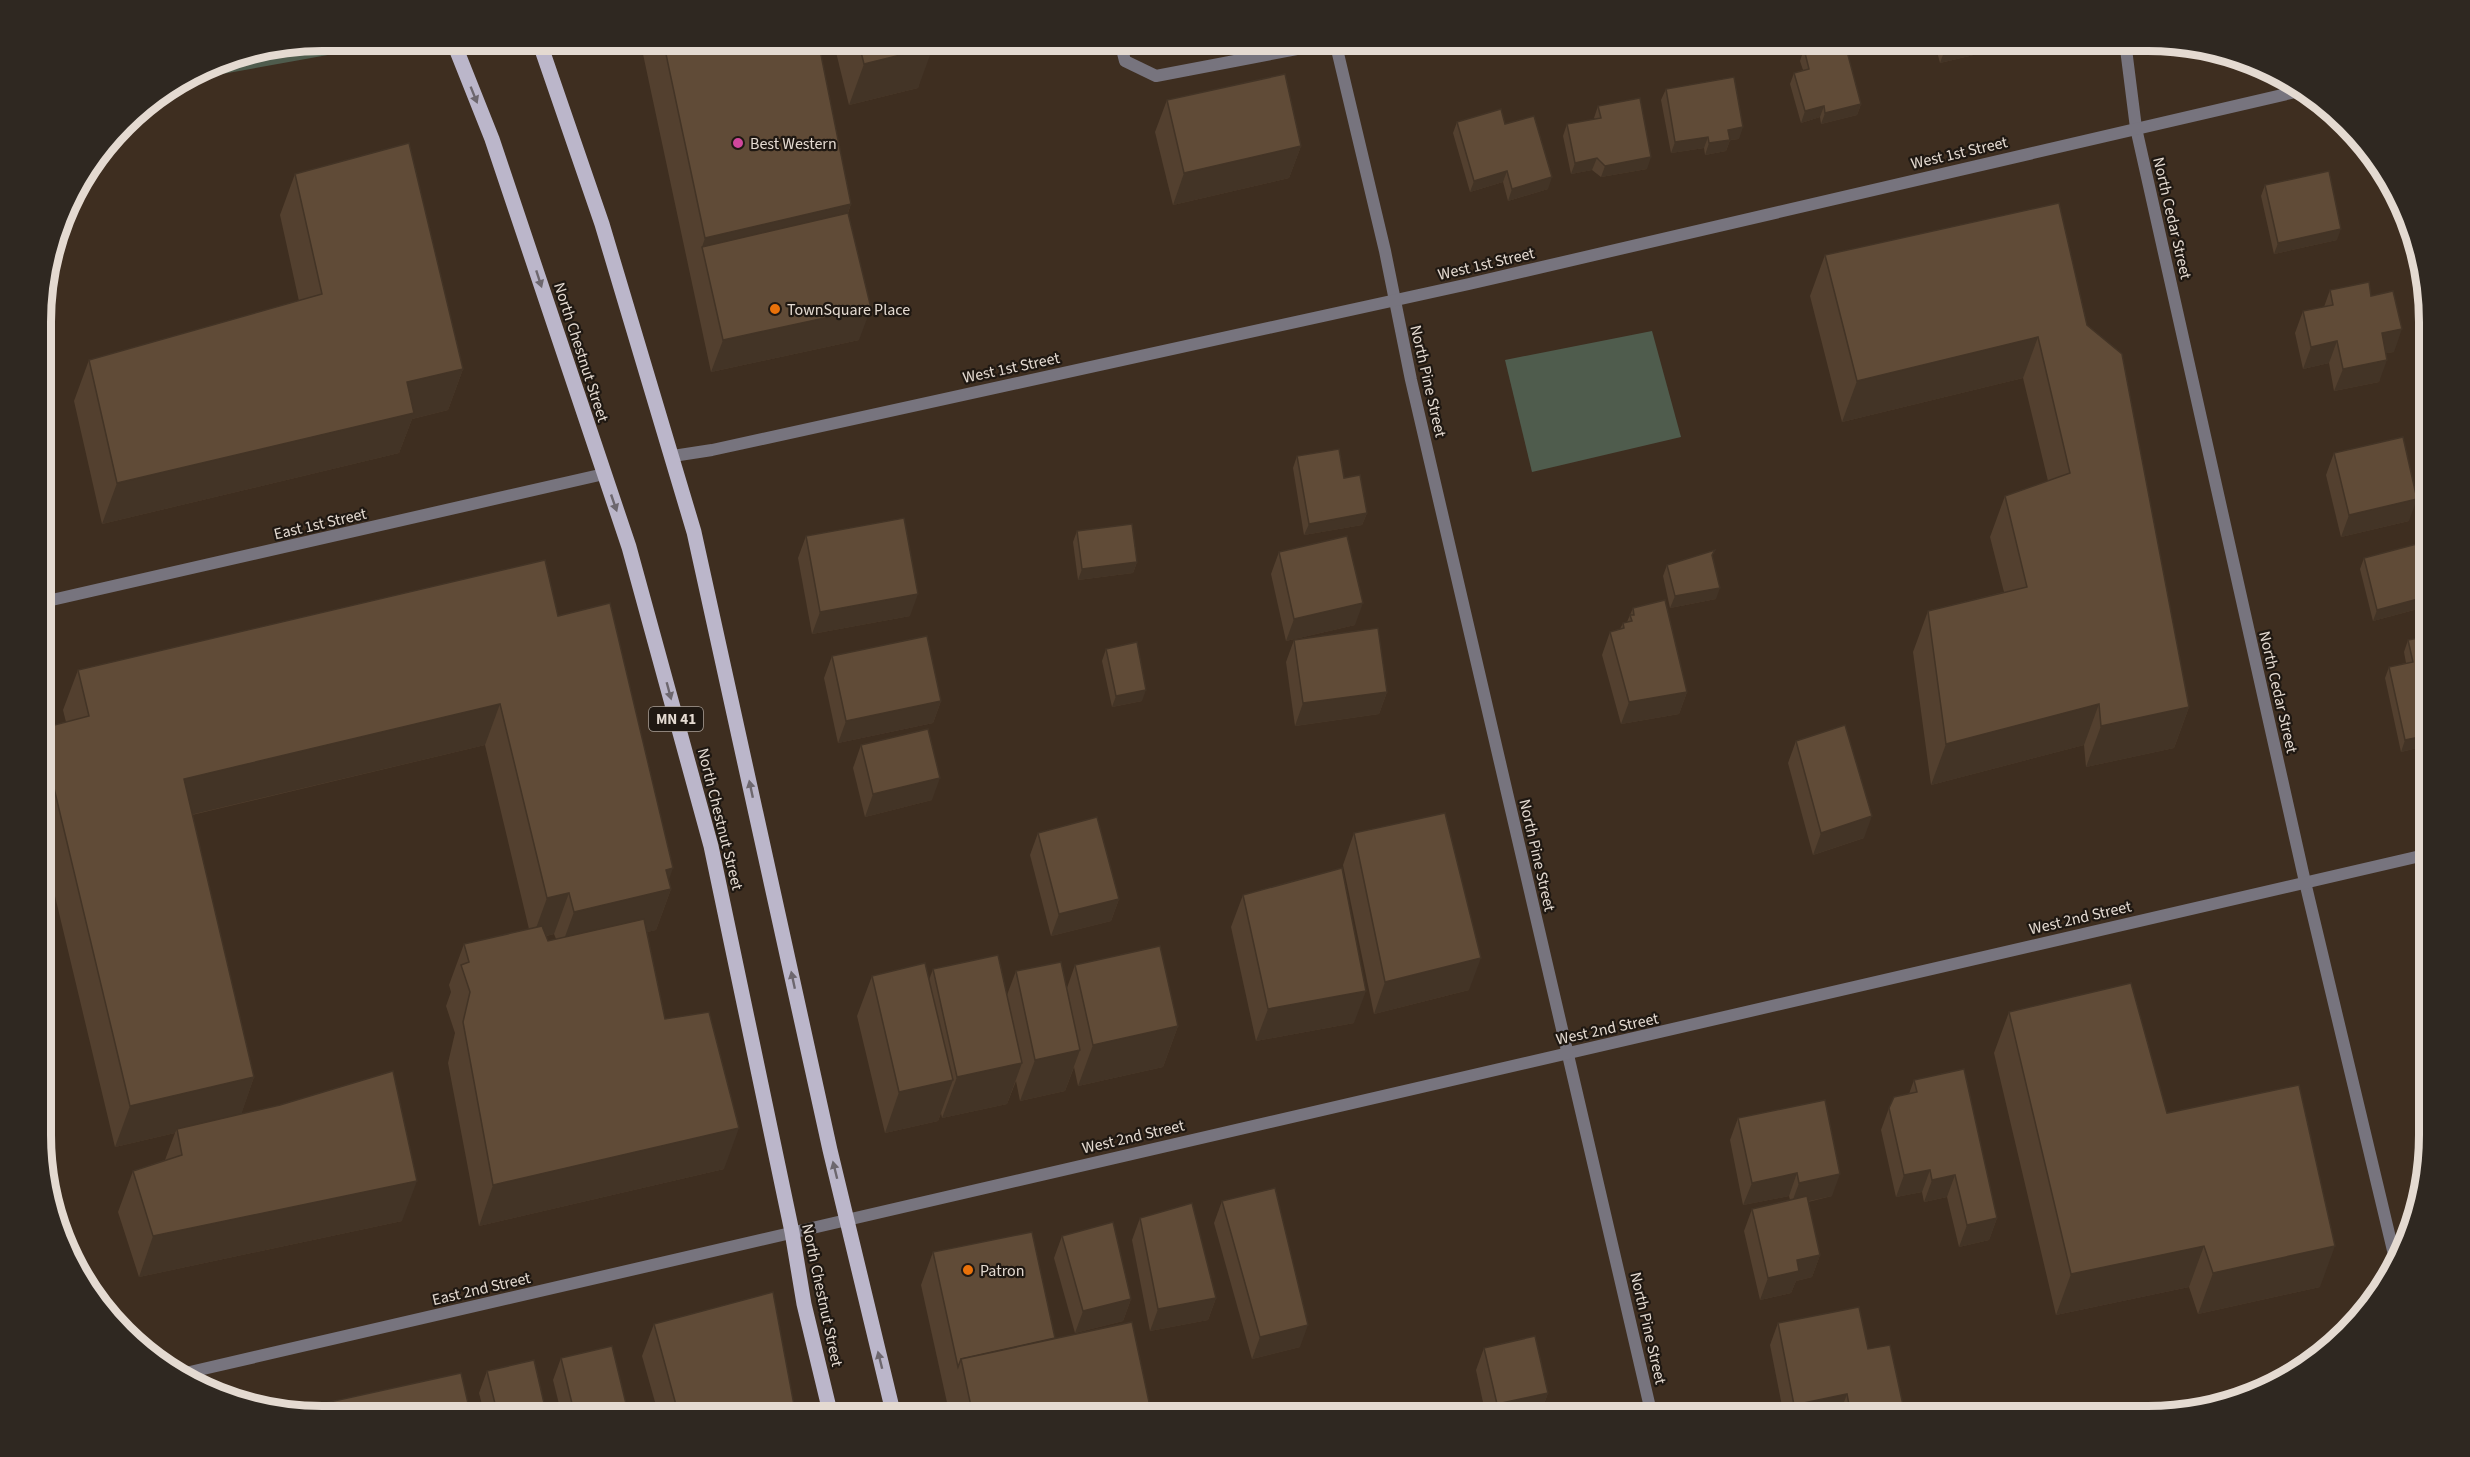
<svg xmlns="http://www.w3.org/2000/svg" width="2470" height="1457" viewBox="0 0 2470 1457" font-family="'Source Sans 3',sans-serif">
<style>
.green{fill:#4f5c4d}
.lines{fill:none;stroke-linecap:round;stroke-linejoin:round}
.minor{stroke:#77747e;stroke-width:12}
.primary{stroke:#bbb6ca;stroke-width:15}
.wall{fill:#53402f;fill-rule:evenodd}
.shaded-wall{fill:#433426}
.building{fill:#604b37;stroke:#433426;stroke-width:1.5}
.oneway{fill:#6d676e}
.hotel-dot{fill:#d1479c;stroke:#1f1812;stroke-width:2}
.food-dot{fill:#e8710a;stroke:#1f1812;stroke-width:2}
.labels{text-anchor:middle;stroke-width:4.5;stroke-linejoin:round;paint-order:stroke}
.shield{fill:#1f1812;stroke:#a9a098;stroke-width:1.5}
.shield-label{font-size:15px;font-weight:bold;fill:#e4dad1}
.poi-label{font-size:16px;fill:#e4dad1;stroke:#1f1812;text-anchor:start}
.street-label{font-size:16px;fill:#e4dad1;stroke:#1f1812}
.rim{fill:none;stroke:#e4dad1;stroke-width:8}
</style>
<rect width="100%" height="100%" fill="#3e2e20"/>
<!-- green -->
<g class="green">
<polygon points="322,41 388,41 389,44 183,81 215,62"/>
<polygon points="1652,331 1681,437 1532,472 1505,360"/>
</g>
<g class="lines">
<!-- minor -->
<g class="minor">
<polyline points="1120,41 1125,61 1156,76 1339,41"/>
<polyline points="1335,41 1385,251 1411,380 1652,1416"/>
<polyline points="2125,41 2136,128 2305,882 2396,1263"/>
<polyline points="673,456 712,450 1469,284 2304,90"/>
<polyline points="43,602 604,474"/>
<polyline points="177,1375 2429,854"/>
</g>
<!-- primary -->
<g class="primary">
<polyline points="453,41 492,139 629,547 711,846 792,1232 804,1304 831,1416"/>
<polyline points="539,41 602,224 694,532 830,1150 894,1416"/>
</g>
</g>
<!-- wall -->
<g class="wall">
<polygon points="640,40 818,40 851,204 848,213 859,340 711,372"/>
<polygon points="833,40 931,40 918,88 849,105"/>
<polygon points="1934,40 1990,40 1986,52 1940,63"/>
<polygon points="1804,49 1861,104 1857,115 1821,124 1820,117 1801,123 1790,84 1794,73 1803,70 1800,61"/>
<polygon points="1666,89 1739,139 1730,140 1726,151 1705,155 1704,148 1671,153 1661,100"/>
<polygon points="1167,100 1301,146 1289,178 1173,205 1155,132"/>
<polygon points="1598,106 1647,169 1601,177 1592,170 1571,174 1563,136 1567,124 1595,119 1594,118"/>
<polygon points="1457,122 1505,124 1548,189 1508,201 1503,182 1470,192 1453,133"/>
<polygon points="295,174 463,369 448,410 412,419 399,453 102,524 74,401 89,360 299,301 280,215"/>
<polygon points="2265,185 2337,240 2274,254 2261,196"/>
<polygon points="1825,255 2087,325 2189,707 2174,748 2086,767 2084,745 1931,785 1913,652 1928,611 2004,592 1990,537 2005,496 2048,481 2023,378 1842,422 1810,296"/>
<polygon points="2330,290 2394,352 2386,353 2379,382 2334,391 2329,363 2303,369 2295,333 2303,311 2324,307"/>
<polygon points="2334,453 2409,521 2341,537 2326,475"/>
<polygon points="1297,456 1344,478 1367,513 1362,525 1304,535 1293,468"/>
<polygon points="1077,531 1137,562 1133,573 1078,580 1073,542"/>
<polygon points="806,536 910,616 812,634 798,558"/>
<polygon points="2429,545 2429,606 2373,621 2360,569 2364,558"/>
<polygon points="1279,552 1355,625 1286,641 1271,574"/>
<polygon points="1712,557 1716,599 1670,608 1663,576 1667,565"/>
<polygon points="1633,608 1687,692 1679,714 1621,724 1602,655 1610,632 1620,629 1623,623 1627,622"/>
<path d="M558 616 669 880 671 889 656 930 647 932 665 1019 724 1169 479 1226 448 1063 455 1033 446 1006 451 992 449 985 464 944 529 929 485 745 192 815 254 1077 241 1114 402 1221 139 1277 118 1212 133 1171 165 1160 175 1133 115 1147 43 846V742L66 722 63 710 78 670ZM554 934 556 939 548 941 546 936Z"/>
<polygon points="2429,636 2429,745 2401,752 2385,678 2389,667 2406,663 2404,652 2408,640"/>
<polygon points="1294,640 1387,692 1379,714 1295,726 1286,662"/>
<polygon points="1106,649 1142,701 1112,707 1102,661"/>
<polygon points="832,656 941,701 933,723 838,743 824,678"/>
<polygon points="1796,741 1864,838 1813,855 1788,763"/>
<polygon points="861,745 932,800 865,817 853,768"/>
<polygon points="1038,833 1119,899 1111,921 1051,936 1030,855"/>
<polygon points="1354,833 1469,990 1374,1014 1343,865"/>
<polygon points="1243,895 1354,1023 1256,1041 1231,927"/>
<polygon points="1075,965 1178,1026 1163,1067 1078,1086 1074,1067 1065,1091 1020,1101 1016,1081 1007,1104 942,1118 941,1113 938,1121 885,1133 857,1016 872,976 929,980 933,969 1007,995 1016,971 1067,988"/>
<polygon points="2009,1012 2167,1113 2320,1287 2198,1314 2189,1287 2056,1315 1994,1053"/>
<polygon points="1914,1080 1997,1218 1989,1240 1959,1247 1947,1197 1924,1202 1922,1192 1896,1197 1881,1130 1889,1108 1909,1094"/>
<polygon points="1738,1118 1832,1196 1808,1202 1820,1255 1812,1277 1796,1281 1791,1293 1760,1300 1744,1231 1752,1209 1790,1200 1789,1196 1743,1205 1730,1140"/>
<polygon points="1222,1201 1300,1347 1252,1359 1214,1223"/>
<polygon points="1140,1218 1216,1298 1208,1320 1150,1331 1132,1240"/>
<polygon points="1062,1236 1131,1299 1123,1321 1075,1333 1054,1258"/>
<polygon points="933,1252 1055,1338 1152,1416 950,1416 921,1285"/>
<polygon points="1778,1323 1868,1349 1899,1416 1784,1416 1770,1345"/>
<polygon points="654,1324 791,1415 791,1416 659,1416 642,1356"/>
<polygon points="1484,1348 1548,1393 1540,1415 1536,1416 1486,1416 1476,1370"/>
<polygon points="561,1358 629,1416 562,1416 553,1380"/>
<polygon points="487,1371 547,1416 485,1416 479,1393"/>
<polygon points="325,1403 471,1416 320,1416"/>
</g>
<!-- shaded-wall -->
<g class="shaded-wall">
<polygon points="1990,40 1986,52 1940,63 1944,52"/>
<polygon points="933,47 918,88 849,105 864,64"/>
<polygon points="1861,104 1857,115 1821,124 1825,113"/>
<polygon points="1824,106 1820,117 1801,123 1805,111"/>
<polygon points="1743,127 1739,139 1730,140 1726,151 1705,155 1709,143 1728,130"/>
<polygon points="1708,137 1704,148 1671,153 1675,142"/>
<polygon points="1301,146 1289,178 1173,205 1184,173"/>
<polygon points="1651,157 1647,169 1601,177 1605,166"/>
<polygon points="1597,158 1592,170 1571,174 1575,163"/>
<polygon points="1507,171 1503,182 1470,192 1474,181"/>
<polygon points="1552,177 1548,189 1508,201 1512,189"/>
<polygon points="851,204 836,245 702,247 705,238"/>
<polygon points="2341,229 2337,240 2274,254 2278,243"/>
<polygon points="871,308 859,340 711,372 723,340"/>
<polygon points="2402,329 2394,352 2374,355 2382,333"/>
<polygon points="2038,337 2023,378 1842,422 1857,381"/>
<polygon points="2337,341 2329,363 2303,369 2311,347"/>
<polygon points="2387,360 2379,382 2334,391 2343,369"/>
<polygon points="463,369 448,410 412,419 399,453 102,524 117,483 407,382"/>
<polygon points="2417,499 2409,521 2341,537 2349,515"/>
<polygon points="1367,513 1362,525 1304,535 1309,524"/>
<polygon points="1137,562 1133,573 1078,580 1082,569"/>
<polygon points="1720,588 1716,599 1670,608 1675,596"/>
<polygon points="918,594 910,616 812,634 820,612"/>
<polygon points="2429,596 2429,606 2373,621 2377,610"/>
<polygon points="1363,603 1355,625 1286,641 1294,619"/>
<polygon points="1146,690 1142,701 1112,707 1116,696"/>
<polygon points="1387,692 1379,714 1295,726 1303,703"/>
<polygon points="1687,692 1679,714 1621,724 1629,702"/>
<polygon points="941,701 933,723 838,743 846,721"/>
<polygon points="500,704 485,745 169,820 184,779"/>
<polygon points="2099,704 2084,745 1931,785 1946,744"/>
<polygon points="2189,707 2174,748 2086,767 2101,726"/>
<polygon points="2429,735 2429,745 2401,752 2405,740"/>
<polygon points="940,778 932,800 865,817 873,794"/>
<polygon points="1872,816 1864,838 1813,855 1821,833"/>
<polygon points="673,868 665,891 671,889 656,930 559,953 574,912 666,870"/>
<polygon points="569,893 554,934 532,939 547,898"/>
<polygon points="1119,899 1111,921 1051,936 1059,914"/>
<polygon points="1481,958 1469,990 1374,1014 1385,982"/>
<polygon points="1366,991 1354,1023 1256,1041 1268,1009"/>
<polygon points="1178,1026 1163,1067 1078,1086 1093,1045"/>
<polygon points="1080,1050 1065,1091 1020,1101 1035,1060"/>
<polygon points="1022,1063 1007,1104 942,1118 957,1077"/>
<polygon points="254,1077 240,1118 177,1129 175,1133 115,1147 130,1106"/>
<polygon points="953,1080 938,1121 885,1133 899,1092"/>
<polygon points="739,1128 724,1169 479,1226 493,1185"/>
<polygon points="1930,1170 1922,1192 1896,1197 1904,1175"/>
<polygon points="1797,1173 1789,1196 1743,1205 1752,1183"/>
<polygon points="1840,1174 1832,1196 1791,1205 1799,1183"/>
<polygon points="1955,1175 1947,1197 1924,1202 1932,1180"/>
<polygon points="417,1181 402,1221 139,1277 153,1236"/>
<polygon points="1997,1218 1989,1240 1959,1247 1967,1225"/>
<polygon points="2204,1246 2189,1287 2056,1315 2071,1274"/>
<polygon points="2335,1246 2320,1287 2198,1314 2213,1273"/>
<polygon points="1820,1255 1812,1277 1796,1281 1791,1293 1760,1300 1768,1278 1797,1260"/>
<polygon points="1216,1298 1208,1320 1150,1331 1158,1309"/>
<polygon points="1131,1299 1123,1321 1075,1333 1083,1311"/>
<polygon points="1308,1325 1300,1347 1252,1359 1260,1337"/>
<polygon points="1548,1393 1540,1415 1536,1416 1493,1416 1497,1404"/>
<polygon points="1847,1394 1839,1416 1790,1416 1794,1405"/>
<polygon points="794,1405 790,1416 749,1416"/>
<polygon points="1903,1405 1899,1416 1851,1416 1851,1415"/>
</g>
<!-- building -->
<g class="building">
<polygon points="663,40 818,40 851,204 705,238"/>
<polygon points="858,40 931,40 933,47 864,64"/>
<polygon points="1838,40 1844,40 1861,104 1825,113 1824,106 1805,111 1794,73 1809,69 1804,49"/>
<polygon points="1941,40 1989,40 1944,52"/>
<polygon points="1285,74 1301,146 1184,173 1167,100"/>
<polygon points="1734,77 1743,127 1728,130 1730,140 1709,143 1708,137 1675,142 1666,89"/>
<polygon points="1640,98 1651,157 1605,166 1597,158 1575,163 1567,124 1601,118 1598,106"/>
<polygon points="1501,109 1505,124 1534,116 1552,177 1512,189 1507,171 1474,181 1457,122"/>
<polygon points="409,143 463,369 407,382 414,413 117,483 89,360 322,294 295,174"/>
<polygon points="2329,171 2341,229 2278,243 2265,185"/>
<polygon points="2059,203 2087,325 2122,354 2189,707 2101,726 2099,704 1946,744 1928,611 2027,587 2005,496 2070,473 2038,337 1857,381 1825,255"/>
<polygon points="848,213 871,308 723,340 702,247"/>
<polygon points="2369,282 2371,296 2393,291 2402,329 2382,333 2387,360 2343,369 2337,341 2311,347 2303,311 2333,305 2330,290"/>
<polygon points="2403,437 2417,499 2349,515 2334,453"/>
<polygon points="1339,449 1344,478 1360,475 1367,513 1309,524 1297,456"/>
<polygon points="904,518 918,594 820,612 806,536"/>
<polygon points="1132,524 1137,562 1082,569 1077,531"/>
<polygon points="1347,536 1363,603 1294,619 1279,552"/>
<polygon points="2428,541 2429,545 2429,596 2377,610 2364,558"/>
<polygon points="1715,550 1712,555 1720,588 1675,596 1667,565"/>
<polygon points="545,560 558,616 610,603 673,868 666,870 671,889 574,912 569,893 547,898 500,704 184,779 254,1077 130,1106 43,742 43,728 89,716 78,670"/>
<polygon points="1665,600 1687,692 1629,702 1610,632 1624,628 1623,623 1632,621 1630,615 1634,615 1633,608"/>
<polygon points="1378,628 1387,692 1303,703 1294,640"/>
<polygon points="927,636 941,701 846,721 832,656"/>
<polygon points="2429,636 2429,735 2405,740 2389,667 2413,662 2408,640"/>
<polygon points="1137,642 1146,690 1116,696 1106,649"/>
<polygon points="1845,725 1872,816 1821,833 1796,741"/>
<polygon points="928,729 940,778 873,794 861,745"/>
<polygon points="1445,813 1481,958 1385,982 1354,833"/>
<polygon points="1097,817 1119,899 1059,914 1038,833"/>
<polygon points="1342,868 1366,991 1268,1009 1243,895"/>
<polygon points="644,919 665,1019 709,1012 739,1128 493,1185 463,1022 470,992 461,965 469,962 464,944 542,926 548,941"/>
<polygon points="1160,946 1178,1026 1093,1045 1075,965"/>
<polygon points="998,955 1022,1063 957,1077 933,969"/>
<polygon points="1061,962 1080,1050 1035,1060 1016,971"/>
<polygon points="925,963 953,1080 899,1092 872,976"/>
<polygon points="2131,983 2167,1113 2299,1085 2335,1246 2213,1273 2204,1246 2071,1274 2009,1012"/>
<polygon points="1964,1069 1997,1218 1967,1225 1955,1175 1932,1180 1930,1170 1904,1175 1889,1108 1894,1097 1917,1092 1914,1080"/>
<polygon points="393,1071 417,1181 153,1236 133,1171 182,1155 177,1129 280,1105"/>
<polygon points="1825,1100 1840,1174 1799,1183 1797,1173 1752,1183 1738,1118"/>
<polygon points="1275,1188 1308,1325 1260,1337 1222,1201"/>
<polygon points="1807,1196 1820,1255 1797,1260 1799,1271 1768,1278 1752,1209"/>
<polygon points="1192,1203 1216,1298 1158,1309 1140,1218"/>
<polygon points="1113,1222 1131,1299 1083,1311 1062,1236"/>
<polygon points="1032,1232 1055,1338 961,1359 958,1367 933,1252"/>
<polygon points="773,1292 794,1405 749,1416 679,1416 654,1324"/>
<polygon points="1859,1307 1868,1349 1890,1345 1903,1405 1851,1415 1847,1394 1794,1405 1778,1323"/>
<polygon points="1132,1322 1152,1416 973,1416 961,1359"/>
<polygon points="1535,1336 1548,1393 1497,1404 1484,1348"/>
<polygon points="612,1346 629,1416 575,1416 561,1358"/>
<polygon points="534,1360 547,1416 498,1416 487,1371"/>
<polygon points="461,1373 471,1416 328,1416 325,1403"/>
</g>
<!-- one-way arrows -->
<defs><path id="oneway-solid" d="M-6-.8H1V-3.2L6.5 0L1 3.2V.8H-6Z" transform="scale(1.5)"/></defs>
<g class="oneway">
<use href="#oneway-solid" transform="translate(474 95) rotate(68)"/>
<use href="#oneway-solid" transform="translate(539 279) rotate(72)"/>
<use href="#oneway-solid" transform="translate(614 503) rotate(71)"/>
<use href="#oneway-solid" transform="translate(669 691) rotate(75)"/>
<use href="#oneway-solid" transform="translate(751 789) rotate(-102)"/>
<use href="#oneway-solid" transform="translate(793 980) rotate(-102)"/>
<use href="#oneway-solid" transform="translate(835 1170) rotate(-104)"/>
<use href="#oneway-solid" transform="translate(880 1360) rotate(-104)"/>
</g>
<!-- markers -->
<circle class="hotel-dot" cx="738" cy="143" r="6"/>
<g class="food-dot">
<circle cx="775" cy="309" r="6"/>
<circle cx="968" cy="1270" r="6"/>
</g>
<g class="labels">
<!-- shield labels -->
<rect class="shield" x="649" y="707" width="54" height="24" rx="4.5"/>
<g class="shield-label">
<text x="676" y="724">MN 41</text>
</g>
<!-- poi labels -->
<g class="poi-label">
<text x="750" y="149">Best Western</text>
<text x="787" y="315">TownSquare Place</text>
<text x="980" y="1276">Patron</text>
</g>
<!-- street labels -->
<g class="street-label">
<text transform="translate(1959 152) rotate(-13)" y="6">West 1st Street</text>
<text transform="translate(2173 218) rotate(77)" y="6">North Cedar Street</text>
<text transform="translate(1486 263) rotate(-13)" y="6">West 1st Street</text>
<text transform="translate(582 352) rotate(72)" y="6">North Chestnut Street</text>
<text transform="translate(1011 367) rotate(-12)" y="6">West 1st Street</text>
<text transform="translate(1429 381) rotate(77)" y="6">North Pine Street</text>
<text transform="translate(320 523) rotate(-13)" y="6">East 1st Street</text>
<text transform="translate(2279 692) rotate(77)" y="6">North Cedar Street</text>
<text transform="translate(721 819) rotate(76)" y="6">North Chestnut Street</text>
<text transform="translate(1538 855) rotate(77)" y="6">North Pine Street</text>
<text transform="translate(2080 917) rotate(-13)" y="6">West 2nd Street</text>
<text transform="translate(1607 1028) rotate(-12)" y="6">West 2nd Street</text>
<text transform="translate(1133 1136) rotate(-13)" y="6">West 2nd Street</text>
<text transform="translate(481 1288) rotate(-13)" y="6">East 2nd Street</text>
<text transform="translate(823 1295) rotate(78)" y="6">North Chestnut Street</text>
<text transform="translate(1649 1328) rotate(77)" y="6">North Pine Street</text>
</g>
</g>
<!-- crop -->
<path d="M0 0H2470V1457H0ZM322 51H2148A271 271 0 0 1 2419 322V1135A271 271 0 0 1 2148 1406H322A271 271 0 0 1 51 1135V322A271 271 0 0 1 322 51Z" fill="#2f2821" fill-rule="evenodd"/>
<path class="rim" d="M322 51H2148A271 271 0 0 1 2419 322V1135A271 271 0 0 1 2148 1406H322A271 271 0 0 1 51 1135V322A271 271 0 0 1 322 51Z"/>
</svg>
